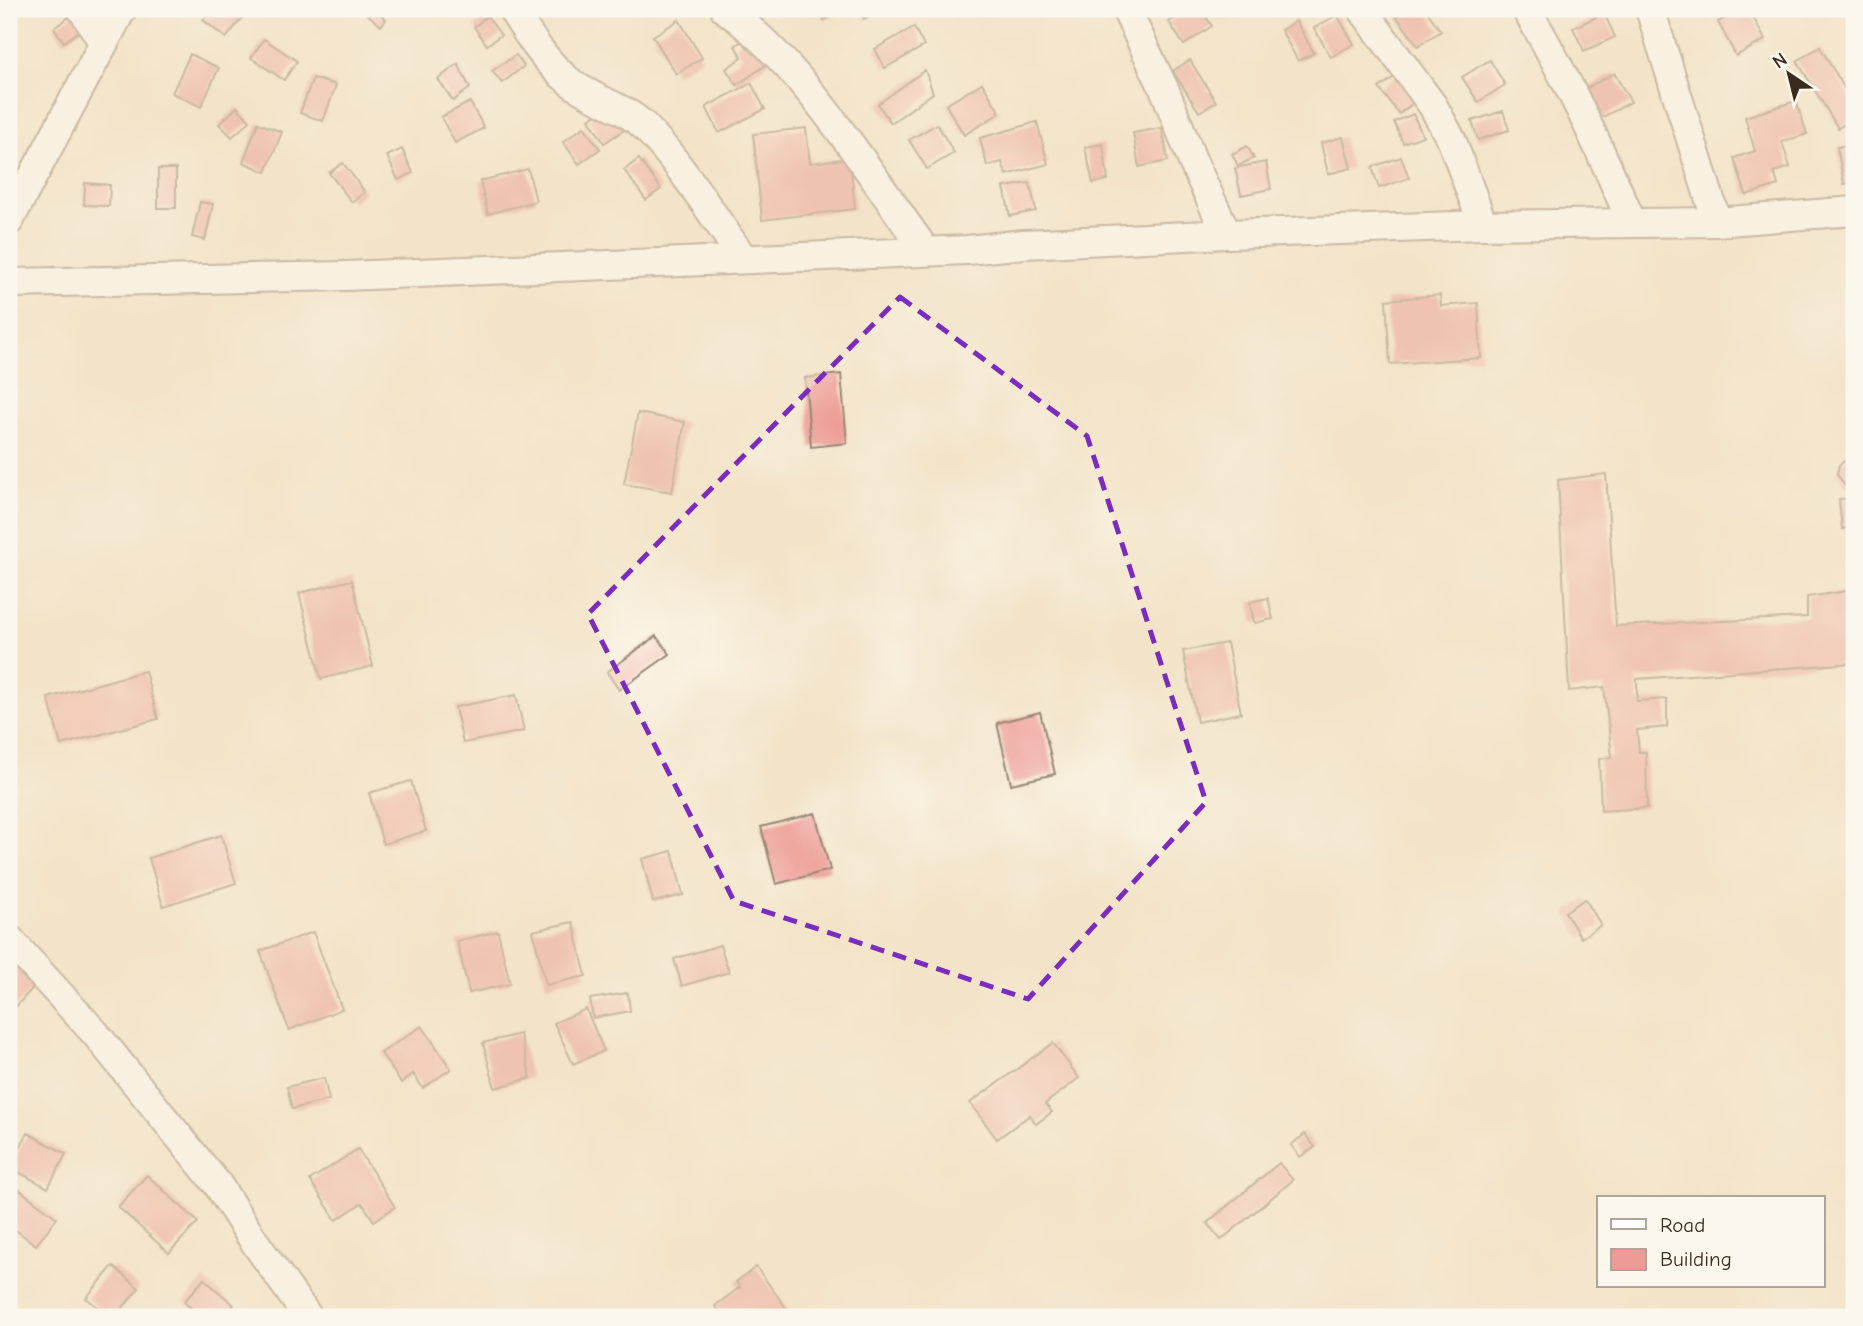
<svg xmlns="http://www.w3.org/2000/svg" width="1863" height="1326" viewBox="0 0 1863 1326" font-family="'Comic Neue',sans-serif">
<style>
.building{fill:#ed9c95}
.lines{fill:none;stroke-linecap:round;stroke-linejoin:round}
.street-casing{stroke:#978774;stroke-width:32}
.street{stroke:#fff;stroke-width:28}
.marked{fill:none;stroke:#7b2cbf;stroke-width:5;stroke-dasharray:14 9;stroke-linejoin:round}
</style>
<rect width="100%" height="100%" fill="#fbf7ec"/>
<filter id="ink" filterUnits="userSpaceOnUse"><feTurbulence type="fractalNoise" baseFrequency=".0143" numOctaves="2"/><feDisplacementMap in="SourceGraphic" scale="14" xChannelSelector="R" yChannelSelector="G"/><feConvolveMatrix kernelMatrix="1 2 1 2 8 2 1 2 1" color-interpolation-filters="sRGB"/></filter>
<filter id="wash" filterUnits="userSpaceOnUse"><feTurbulence type="fractalNoise" baseFrequency=".00686" numOctaves="4" result="noise"/><feDisplacementMap in="SourceGraphic" scale="28" xChannelSelector="R" yChannelSelector="G"/><feGaussianBlur stdDeviation="1.57" result="paint"/><feColorMatrix in="noise" values="0 0 0 0 0 0 0 0 0 0 0 0 0 0 0 0 0 1.4 0 .05"/><feComposite in="paint" operator="in"/></filter>
<g filter="url(#wash)">
<rect width="100%" height="100%" fill="#f3e4c9"/>
<g id="blocks">
<!-- building -->
<g class="building">
<polygon points="212,9 249,9 226,38 203,20"/>
<polygon points="370,9 373,9 386,19 381,26 366,13"/>
<polygon points="818,9 847,9 824,20"/>
<polygon points="859,9 884,9 864,19"/>
<polygon points="1189,9 1201,9 1212,26 1184,45 1169,22"/>
<polygon points="1391,9 1425,9 1441,31 1418,46"/>
<polygon points="1743,9 1749,9 1765,40 1736,56 1718,22"/>
<polygon points="75,13 85,27 64,42 54,28"/>
<polygon points="1604,13 1615,37 1584,51 1573,28"/>
<polygon points="1337,15 1354,44 1331,57 1314,28"/>
<polygon points="487,16 501,35 487,45 474,27"/>
<polygon points="679,20 702,58 676,74 653,36"/>
<polygon points="1296,21 1314,53 1298,61 1281,30"/>
<polygon points="914,27 924,46 885,68 875,49"/>
<polygon points="750,35 770,62 737,85 726,69 742,57 735,46"/>
<polygon points="264,39 297,61 284,80 251,58"/>
<polygon points="1820,47 1854,104 1854,119 1838,128 1797,61"/>
<polygon points="190,54 219,68 201,107 172,93"/>
<polygon points="516,55 524,66 502,83 492,71"/>
<polygon points="1190,60 1216,102 1199,112 1173,71"/>
<polygon points="1490,60 1505,85 1478,102 1462,77"/>
<polygon points="458,64 470,88 453,101 438,79"/>
<polygon points="925,70 933,93 891,123 878,104"/>
<polygon points="1614,73 1631,102 1601,118 1585,89"/>
<polygon points="1397,75 1417,100 1399,114 1379,88"/>
<polygon points="313,78 336,85 323,121 300,113"/>
<polygon points="751,83 765,109 719,133 706,107"/>
<polygon points="982,83 1000,113 964,135 946,105"/>
<polygon points="1796,101 1807,134 1782,142 1790,167 1774,172 1778,185 1746,195 1734,158 1755,151 1745,117"/>
<polygon points="470,102 484,128 455,143 441,117"/>
<polygon points="609,106 624,130 604,143 589,119"/>
<polygon points="237,107 250,121 232,137 219,124"/>
<polygon points="1503,111 1509,130 1478,140 1472,121"/>
<polygon points="1413,114 1423,136 1403,143 1394,122"/>
<polygon points="1037,122 1048,164 1006,175 1002,162 987,166 980,138"/>
<polygon points="258,123 282,132 266,172 243,162"/>
<polygon points="937,124 954,153 927,169 909,140"/>
<polygon points="584,127 600,149 579,164 563,142"/>
<polygon points="806,128 810,163 850,158 855,209 762,220 753,134"/>
<polygon points="1162,128 1168,161 1139,167 1133,133"/>
<polygon points="1343,137 1351,168 1328,174 1321,143"/>
<polygon points="1103,144 1108,180 1093,183 1085,147"/>
<polygon points="1854,144 1854,182 1844,184 1837,147"/>
<polygon points="1247,146 1254,158 1238,166 1232,154"/>
<polygon points="402,149 413,173 398,180 387,156"/>
<polygon points="1401,157 1409,178 1379,188 1372,167"/>
<polygon points="639,159 661,189 646,200 624,170"/>
<polygon points="1266,162 1271,189 1241,195 1235,168"/>
<polygon points="343,163 365,192 352,202 329,173"/>
<rect x="158" y="169" width="18" height="39"/>
<polygon points="528,169 536,201 488,214 480,181"/>
<polygon points="85,183 110,185 109,206 84,205"/>
<polygon points="1030,183 1036,211 1010,216 1004,187"/>
<polygon points="200,202 213,204 205,240 192,237"/>
<polygon points="1440,295 1441,306 1478,303 1481,358 1390,364 1386,300"/>
<polygon points="841,374 847,443 811,447 805,378"/>
<polygon points="638,413 685,422 672,492 624,484"/>
<polygon points="1847,459 1854,459 1854,487 1845,486 1837,474 1839,465"/>
<polygon points="1606,474 1616,626 1807,617 1807,597 1854,590 1854,663 1637,679 1637,701 1667,699 1667,727 1637,730 1639,752 1646,752 1647,808 1601,811 1599,759 1612,757 1604,687 1569,691 1558,480"/>
<polygon points="1854,498 1854,527 1842,529 1839,499"/>
<polygon points="352,580 373,666 321,679 299,593"/>
<polygon points="1268,598 1273,619 1254,623 1250,602"/>
<polygon points="656,636 670,654 619,690 607,672"/>
<polygon points="1227,643 1241,713 1197,722 1183,651"/>
<polygon points="145,671 158,719 61,745 48,698"/>
<polygon points="516,695 524,731 463,743 455,707"/>
<polygon points="1040,712 1055,774 1011,784 997,723"/>
<polygon points="411,781 426,831 383,844 369,793"/>
<polygon points="815,813 830,870 776,884 761,827"/>
<polygon points="221,835 236,883 163,906 149,858"/>
<polygon points="672,851 683,895 653,902 642,859"/>
<polygon points="1585,899 1601,925 1581,938 1565,912"/>
<polygon points="573,922 586,976 546,985 533,931"/>
<polygon points="498,931 510,984 469,993 457,941"/>
<polygon points="313,932 342,1009 289,1030 260,951"/>
<polygon points="720,945 729,972 682,986 674,959"/>
<polygon points="19,961 40,980 11,1012 9,1010 9,972"/>
<polygon points="628,993 630,1011 593,1018 590,999"/>
<polygon points="586,1009 604,1051 573,1064 554,1023"/>
<polygon points="422,1026 451,1069 423,1088 413,1074 401,1083 381,1053"/>
<polygon points="520,1034 531,1078 495,1088 483,1043"/>
<polygon points="1053,1043 1079,1078 1045,1104 1052,1112 1036,1124 1030,1115 997,1139 970,1103"/>
<polygon points="324,1078 329,1100 292,1109 287,1087"/>
<polygon points="28,1133 66,1154 48,1188 9,1167"/>
<polygon points="1305,1134 1315,1147 1300,1157 1291,1145"/>
<polygon points="358,1149 395,1207 374,1221 362,1203 336,1220 310,1180"/>
<polygon points="1279,1163 1293,1180 1221,1240 1207,1223"/>
<polygon points="147,1175 198,1222 169,1253 118,1207"/>
<polygon points="13,1185 57,1218 36,1245 9,1225 9,1191"/>
<polygon points="113,1266 139,1288 115,1317 111,1317 86,1298"/>
<polygon points="756,1267 793,1317 723,1317 715,1306 740,1287 736,1282"/>
<polygon points="204,1279 234,1305 224,1317 202,1317 184,1302"/>
</g>
</g>
</g>
<g filter="url(#ink)">
<use href="#blocks" fill-opacity="0" stroke="#978774" stroke-width="2"/>
<g class="lines">
<!-- street casing -->
<g class="street-casing">
<g id="street">
<polyline points="82,9 103,42"/>
<path d="M512 9C527 33 546 63 569 81 592 100 625 106 646 128 682 165 713 216 743 258"/>
<path d="M725 9C805 67 867 170 925 250"/>
<polyline points="1126,9 1166,93 1193,162 1227,234"/>
<polyline points="1362,9 1433,106 1452,141 1483,225"/>
<path d="M1526 9C1567 77 1600 149 1632 223"/>
<polyline points="1650,9 1717,222"/>
<polyline points="9,221 122,9"/>
<polyline points="9,283 346,276 967,250 1024,244 1227,234 1483,225 1717,222 1854,211"/>
<polyline points="9,939 95,1033 218,1185 254,1241 308,1317"/>
</g>
</g>
<!-- street -->
<use href="#street" class="street"/>
</g>
</g>
<!-- marked area -->
<path d="M0 0H1863V1326H0ZM900 297 1087 436 1206 802 1028 999 734 901 588 614Z" fill="#f3e4c9" fill-opacity=".55" fill-rule="evenodd"/>
<path class="marked" d="M900 297 1087 436 1206 802 1028 999 734 901 588 614Z"/>
<!-- margin -->
<rect width="1863" height="1326" fill="none" stroke="#fbf7ec" stroke-width="35"/>
<!-- legend -->
<rect x="1597" y="1196" width="228" height="91" fill="#fbf7ec" stroke="#aea59a" stroke-width="2"/>
<rect x="1611" y="1219" width="35" height="10" fill="#ffffff" stroke="#aea59a" stroke-width="2"/>
<text x="1660" y="1232" font-size="21" fill="#3b2a1e">Road</text>
<rect x="1611" y="1249" width="35" height="21" fill="#ed9c95" stroke="#aea59a" stroke-width="2"/>
<text x="1660" y="1266" font-size="21" fill="#3b2a1e">Building</text>
<!-- north arrow -->
<g transform="translate(1789 74) rotate(325)" stroke="#fbf7ec" stroke-width="5" paint-order="stroke">
<path d="M0-5L12 26L0 18L-12 26Z" fill="#3b2a1e"/>
<text y="-10" font-size="19" font-weight="bold" text-anchor="middle" fill="#3b2a1e">N</text>
</g>
</svg>
